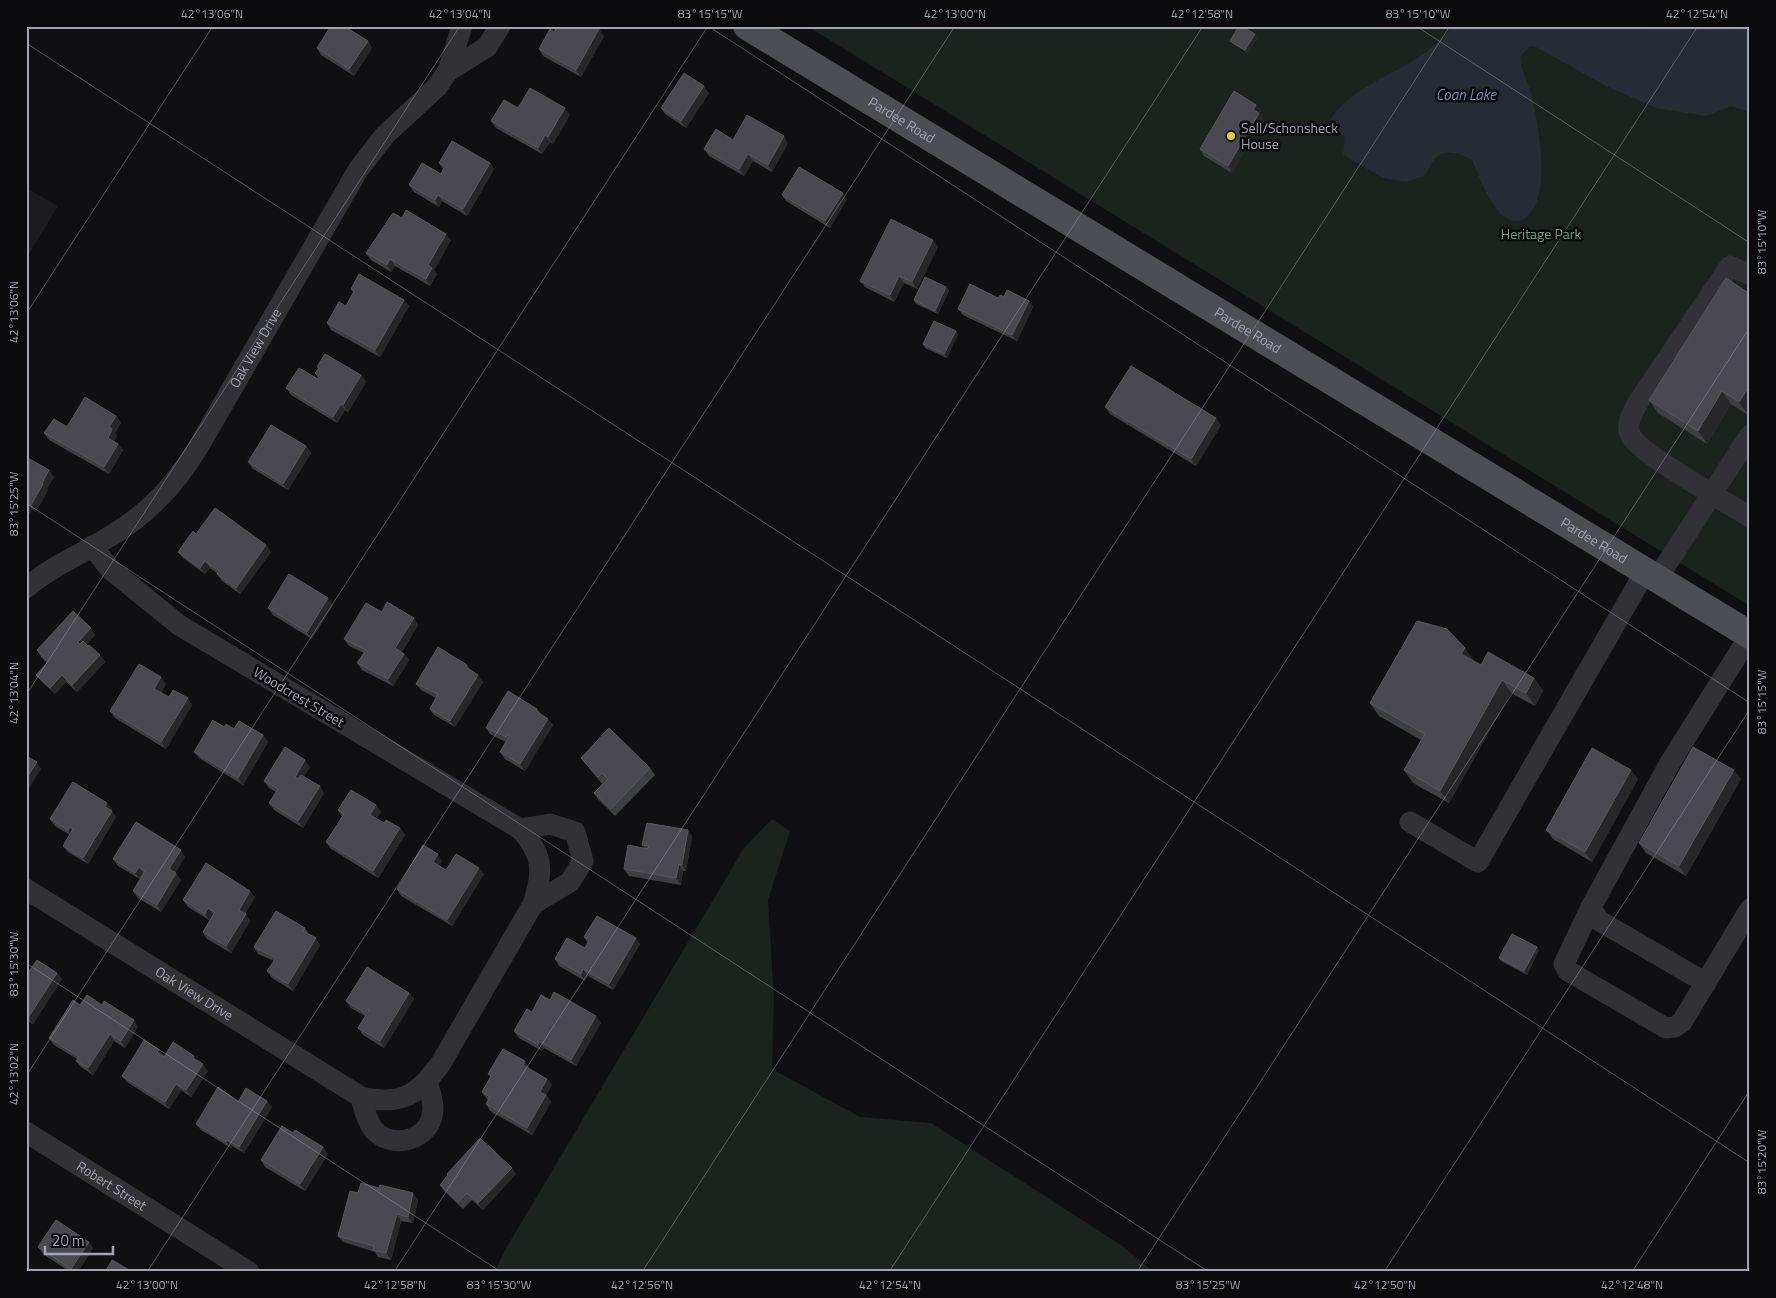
<svg xmlns="http://www.w3.org/2000/svg" width="1776" height="1298" viewBox="0 0 1776 1298" font-family="'Titillium Web',sans-serif">
<style>
.built{fill:#1c1b1e}
.green{fill:#1c231e}
.water{fill:#262b34}
.lines{fill:none;stroke-linecap:round;stroke-linejoin:round}
.minor{stroke:#313136;stroke-width:21}
.major{stroke:#4d4d54;stroke-width:28}
.wall{fill:#3e3f43}
.shaded-wall{fill:#27272a}
.building{fill:#49494f;stroke:#57575e}
.ticks{fill:none;stroke:#a1a3b1;stroke-width:1;stroke-opacity:0.45}
.poi-dot{fill:#eccd2c;stroke:#0b0a0c;stroke-width:2}
.labels{text-anchor:middle;stroke-width:5;stroke-linejoin:round;paint-order:stroke}
.street-label{font-size:14px;fill:#a1a3b1;stroke:#0b0a0c}
.poi-label{font-size:14px;fill:#a1a3b1;stroke:#0b0a0c;text-anchor:start}
.park-label{font-size:14px;fill:#789c80;stroke:#0b0a0c}
.water-label{font-size:15px;font-style:italic;fill:#788bac;stroke:#0b0a0c}
.neatline{fill:none;stroke:#a1a3b1;stroke-width:2}
.ticks-label{font-size:12px;text-anchor:middle;fill:#a1a3b1}
</style>
<rect width="100%" height="100%" fill="#100f11"/>
<!-- built -->
<polygon class="built" points="26,188 58,206 26,259"/>
<!-- green -->
<g class="green">
<polygon points="807,26 1750,26 1750,606"/>
<polygon points="772,819 790,831 768,900 774,999 772,1069 860,1117 931,1123 1121,1245 1154,1272 495,1272 505,1250 744,848"/>
</g>
<!-- water -->
<path class="water" d="M1451 26H1750V112L1731 106 1706 116 1656 108 1606 86 1536 47 1530 46 1520 57C1521 71 1527 80 1531 93 1538 120 1552 194 1528 216 1501 240 1479 176 1472 160 1449 147 1435 150 1426 175L1406 182 1383 178 1343 155 1345 137 1334 130 1329 121C1349 90 1386 78 1416 59 1428 52 1438 41 1448 32Z"/>
<g class="lines">
<!-- minor -->
<g class="minor">
<polyline points="462,26 448,71 487,47 500,26"/>
<path d="M1750 275 1730 266 1637 404C1632 414 1625 425 1631 436 1639 453 1729 504 1750 517"/>
<polyline points="1657,579 1750,435"/>
<path id="s1" d="M26 588C54 564 87 552 117 532 152 510 179 480 200 444L358 170 385 135 437 87 448 71"/>
<polyline points="1750,635 1671,761 1591,907 1564,964 1568,971 1659,1024 1666,1028 1675,1027 1682,1022 1750,909"/>
<polyline points="1410,822 1478,862 1645,572"/>
<polyline points="520,829 550,824 575,832 583,861 570,882 533,904"/>
<path id="s2" d="M26 889 361 1097C402 1106 418 1095 441 1063L533 904C544 871 543 854 520 829L179 625 110 569 92 546"/>
<polyline points="1591,907 1598,920 1706,983"/>
<path d="M361 1097C364 1108 366 1119 373 1129 390 1149 425 1142 432 1117 435 1105 431 1093 427 1083"/>
<path id="s3" d="M26 1132 249 1272"/>
</g>
<!-- major -->
<path class="major" id="s4" d="M747 26 1750 635"/>
</g>
<!-- wall -->
<g class="wall">
<polygon points="554,32 604,36 581,77 543,56 539,49"/>
<polygon points="1257,38 1248,53 1233,44 1230,41"/>
<polygon points="368,41 372,48 354,76 321,55 317,48"/>
<polygon points="709,93 686,128 665,114 661,108"/>
<polygon points="1256,105 1261,111 1259,114 1264,120 1255,134 1249,131 1247,134 1251,140 1232,173 1204,156 1200,149"/>
<polygon points="518,108 565,108 570,115 553,144 550,142 542,154 496,128 491,121"/>
<polygon points="733,140 788,143 772,172 753,161 744,176 709,156 704,149"/>
<polygon points="439,163 490,163 494,169 467,216 442,201 439,207 414,192 409,185 441,174 443,169"/>
<polygon points="782,195 847,199 830,228 786,201"/>
<polygon points="402,218 451,240 434,270 437,274 430,286 395,266 391,272 371,260 366,253"/>
<polygon points="938,247 917,289 904,283 894,302 865,287 860,281"/>
<polygon points="946,287 949,291 938,314 916,304 914,300"/>
<polygon points="351,289 409,306 380,357 331,330 327,323 346,306 353,293"/>
<polygon points="1750,294 1750,412 1748,415 1731,404 1707,444 1658,413 1649,400"/>
<polygon points="998,298 1029,301 1033,307 1017,341 963,315 958,309"/>
<polygon points="958,334 947,358 925,348 923,344"/>
<polygon points="317,367 361,375 366,382 348,412 345,410 337,423 291,395 286,388 318,379 318,378 315,373 318,369"/>
<polygon points="1105,407 1221,425 1196,466 1110,414"/>
<polygon points="116,416 121,423 115,433 117,436 114,441 123,450 109,474 49,440 44,433 67,427"/>
<polygon points="306,446 311,453 288,490 253,469 248,462"/>
<polygon points="26,457 54,477 47,488 48,490 36,512 32,509 26,518"/>
<polygon points="196,534 271,552 240,594 222,581 217,574 218,574 210,568 205,574 183,558 178,552"/>
<polygon points="333,605 312,639 273,615 268,608"/>
<polygon points="382,612 418,625 402,652 404,654 409,660 393,686 362,670 357,663 364,653 349,646 344,639"/>
<polygon points="95,635 86,645 105,662 77,692 66,682 55,694 41,681 36,675 47,663 41,657 37,650"/>
<polygon points="1474,660 1474,661 1481,665 1534,678 1543,691 1535,706 1511,693 1449,803 1413,783 1404,770 1421,740 1379,716 1370,703"/>
<polygon points="467,665 471,671 483,682 455,727 434,715 430,709 436,698 421,690 416,684"/>
<polygon points="166,684 161,693 169,697 192,705 166,749 115,718 110,711"/>
<polygon points="537,709 542,715 553,725 525,771 505,759 500,752 506,742 490,734 486,728"/>
<polygon points="224,727 263,735 268,742 243,785 199,758 194,752"/>
<polygon points="581,758 650,768 655,775 615,816 598,799 594,793 607,780 602,784"/>
<polygon points="310,767 304,776 324,793 303,828 274,810 269,803 276,792 269,788 264,781"/>
<polygon points="1638,779 1592,862 1553,839 1546,830"/>
<polygon points="1741,779 1686,876 1646,853 1639,843"/>
<polygon points="376,805 381,812 376,819 384,823 400,828 405,835 378,878 331,849 326,842 342,817 338,810"/>
<polygon points="112,809 111,811 116,817 88,864 68,852 63,846 70,835 55,826 50,819"/>
<polygon points="692,836 686,871 683,871 681,885 629,876 624,869 645,848 642,845"/>
<polygon points="185,857 175,873 181,880 161,912 138,898 133,891 144,873 140,879 118,866 113,859"/>
<polygon points="442,861 439,866 446,870 484,874 452,926 401,896 397,889"/>
<polygon points="255,897 245,914 250,921 231,953 207,939 203,932 213,914 209,920 188,907 183,900"/>
<polygon points="305,928 309,934 320,945 293,991 272,978 267,971 274,961 258,954 254,947"/>
<polygon points="584,937 640,944 613,990 588,976 585,981 559,966 555,959 585,948 588,943"/>
<polygon points="1537,947 1539,950 1527,975 1501,961 1499,958"/>
<polygon points="26,972 28,974 57,973 62,979 33,1024 26,1020"/>
<polygon points="409,993 414,999 384,1048 363,1035 358,1028 365,1016 351,1008 346,1001"/>
<polygon points="550,1000 601,1023 576,1066 544,1048 542,1051 519,1038 514,1031 532,1012"/>
<polygon points="80,1005 138,1027 125,1048 114,1041 93,1075 81,1067 76,1061 77,1059 54,1045 49,1038"/>
<polygon points="159,1050 164,1056 198,1061 208,1071 191,1097 181,1090 169,1109 127,1082 122,1076"/>
<polygon points="530,1068 530,1069 547,1079 552,1085 546,1095 551,1102 532,1135 490,1111 486,1104 488,1100 487,1099 482,1092 491,1077 488,1074"/>
<polygon points="267,1101 272,1107 244,1153 232,1146 231,1148 201,1130 196,1124 238,1102"/>
<polygon points="328,1154 305,1191 265,1167 261,1160"/>
<polygon points="447,1174 516,1174 483,1210 472,1200 463,1209 444,1191 440,1185 448,1176"/>
<polygon points="358,1193 418,1200 413,1223 401,1221 391,1260 378,1257 375,1252 343,1242 338,1236"/>
<polygon points="89,1242 93,1248 78,1272 70,1272 43,1254 38,1247"/>
</g>
<!-- shaded-wall -->
<g class="shaded-wall">
<polygon points="599,29 604,36 581,77 576,70"/>
<polygon points="1255,34 1257,38 1248,53 1245,50"/>
<polygon points="368,41 372,48 354,76 349,69"/>
<polygon points="704,86 709,93 686,128 681,121"/>
<polygon points="1256,105 1261,111 1259,114 1264,120 1255,134 1251,128 1253,110"/>
<polygon points="565,108 570,115 553,144 548,137"/>
<polygon points="1245,124 1249,131 1247,134 1251,140 1232,173 1228,166 1241,130"/>
<polygon points="545,135 550,142 542,154 538,148"/>
<polygon points="784,136 788,143 772,172 768,165"/>
<polygon points="748,154 753,161 744,176 739,169"/>
<polygon points="490,163 494,169 467,216 463,209"/>
<polygon points="843,193 847,199 830,228 825,221"/>
<polygon points="438,195 442,201 439,207 435,200"/>
<polygon points="446,234 451,240 434,270 437,274 430,286 426,279 428,265"/>
<polygon points="933,240 938,247 917,289 912,282"/>
<polygon points="390,259 395,266 391,272 387,265"/>
<polygon points="899,276 904,283 894,302 890,295"/>
<polygon points="946,287 949,291 938,314 935,311"/>
<polygon points="404,300 409,306 380,357 375,350"/>
<polygon points="1029,301 1033,307 1017,341 1012,335"/>
<polygon points="956,331 958,334 947,358 944,354"/>
<polygon points="361,375 366,382 348,412 343,405"/>
<polygon points="1750,385 1750,412 1748,415 1739,402"/>
<polygon points="1722,391 1731,404 1707,444 1698,431"/>
<polygon points="341,404 345,410 337,423 333,417"/>
<polygon points="116,416 121,423 115,433 117,436 112,444 108,438 109,427"/>
<polygon points="1216,418 1221,425 1196,466 1191,459"/>
<polygon points="118,444 123,450 109,474 104,467"/>
<polygon points="306,446 311,453 288,490 283,484"/>
<polygon points="49,470 54,477 47,488 48,490 36,512 31,505"/>
<polygon points="27,503 32,509 26,518 26,504"/>
<polygon points="266,545 271,552 240,594 236,588"/>
<polygon points="205,561 210,568 205,574 200,568"/>
<polygon points="328,598 333,605 312,639 307,632"/>
<polygon points="414,618 418,625 400,655 395,648"/>
<polygon points="91,628 95,635 83,649 78,642"/>
<polygon points="1465,648 1474,660 1470,667 1461,654"/>
<polygon points="404,654 409,660 393,686 388,679"/>
<polygon points="100,655 105,662 77,692 72,685"/>
<polygon points="62,675 66,682 55,694 50,688"/>
<polygon points="478,675 483,682 455,727 450,721"/>
<polygon points="161,677 166,684 159,695 154,689"/>
<polygon points="1534,678 1543,691 1535,706 1526,693"/>
<polygon points="1502,680 1511,693 1449,803 1440,791"/>
<polygon points="188,698 192,705 166,749 161,742"/>
<polygon points="548,719 553,725 525,771 520,764"/>
<polygon points="263,735 268,742 243,785 238,778"/>
<polygon points="305,760 310,767 300,783 295,777"/>
<polygon points="37,762 41,769 26,793 26,779"/>
<polygon points="1631,770 1638,779 1592,862 1585,852"/>
<polygon points="1734,770 1741,779 1686,876 1679,866"/>
<polygon points="320,786 324,793 303,828 298,821"/>
<polygon points="107,803 112,809 110,813 105,807"/>
<polygon points="376,805 381,812 375,822 370,815"/>
<polygon points="112,811 116,817 88,864 83,858"/>
<polygon points="70,827 74,833 72,836 68,830"/>
<polygon points="400,828 405,835 378,878 373,871"/>
<polygon points="688,830 692,836 686,871 682,865"/>
<polygon points="181,850 185,857 173,876 169,869"/>
<polygon points="438,854 442,861 438,868 433,862"/>
<polygon points="679,864 683,871 681,885 676,878"/>
<polygon points="139,867 143,873 140,879 135,873"/>
<polygon points="479,868 484,874 452,926 447,920"/>
<polygon points="176,873 181,880 161,912 157,905"/>
<polygon points="250,891 255,897 243,916 239,910"/>
<polygon points="208,908 213,914 209,920 205,914"/>
<polygon points="246,914 250,921 231,953 226,946"/>
<polygon points="316,938 320,945 293,991 288,984"/>
<polygon points="636,938 640,944 613,990 609,984"/>
<polygon points="1537,947 1539,950 1527,975 1524,971"/>
<polygon points="583,969 588,976 585,981 581,974"/>
<polygon points="57,973 62,979 33,1024 28,1018"/>
<polygon points="409,993 414,999 384,1048 380,1041"/>
<polygon points="596,1016 601,1023 576,1066 571,1060"/>
<polygon points="134,1020 138,1027 125,1048 121,1041"/>
<polygon points="110,1034 114,1041 93,1075 88,1068"/>
<polygon points="539,1041 544,1048 542,1051 538,1045"/>
<polygon points="159,1050 164,1056 157,1052"/>
<polygon points="525,1061 530,1068 528,1072 523,1065"/>
<polygon points="203,1064 208,1071 191,1097 186,1090"/>
<polygon points="547,1079 552,1085 546,1095 551,1102 532,1135 527,1128 540,1092"/>
<polygon points="176,1084 181,1090 169,1109 165,1102"/>
<polygon points="267,1101 272,1107 244,1153 239,1147"/>
<polygon points="227,1140 232,1146 231,1148 226,1142"/>
<polygon points="323,1147 328,1154 305,1191 300,1184"/>
<polygon points="512,1168 516,1174 483,1210 478,1203"/>
<polygon points="413,1193 418,1200 413,1223 408,1217"/>
<polygon points="397,1214 401,1221 391,1260 386,1253"/>
<polygon points="89,1242 93,1248 78,1272 73,1272 71,1269"/>
</g>
<!-- building -->
<g class="building">
<polygon points="331,26 344,26 368,41 349,69 317,48"/>
<polygon points="557,26 594,26 599,29 576,70 539,49 550,29 554,32"/>
<polygon points="1239,26 1241,26 1255,34 1245,50 1230,41"/>
<polygon points="684,73 704,86 681,121 661,108"/>
<polygon points="530,88 565,108 548,137 545,135 538,148 491,121 504,100 518,108"/>
<polygon points="1234,91 1256,105 1253,110 1259,113 1251,128 1245,124 1241,130 1247,134 1228,166 1200,149"/>
<polygon points="747,115 784,136 768,165 748,154 739,169 704,149 716,129 733,140"/>
<polygon points="452,141 490,163 463,209 438,195 435,200 409,185 422,163 441,174 445,166 439,163"/>
<polygon points="799,167 843,193 825,221 782,195"/>
<polygon points="406,210 446,234 428,265 432,268 426,279 390,259 387,265 366,253 393,213 402,218"/>
<polygon points="891,219 933,240 912,282 899,276 890,295 860,281"/>
<polygon points="359,274 404,300 375,350 327,323 339,302 346,306 354,291 351,289"/>
<polygon points="925,277 946,287 935,311 914,300"/>
<polygon points="1726,278 1750,294 1750,385 1739,402 1722,391 1698,431 1649,400"/>
<polygon points="970,284 998,298 1000,295 1004,297 1007,290 1029,301 1012,335 958,309"/>
<polygon points="934,321 956,331 944,354 923,344"/>
<polygon points="325,354 361,375 343,405 341,404 333,417 286,388 299,368 318,379 319,376 315,373 319,368 317,367"/>
<polygon points="1131,366 1216,418 1191,459 1105,407"/>
<polygon points="85,397 116,416 109,427 112,429 108,438 118,444 104,467 44,433 54,419 67,427"/>
<polygon points="271,425 306,446 283,484 248,462"/>
<polygon points="26,457 49,470 42,483 43,484 31,505 27,503 26,504"/>
<polygon points="215,508 266,545 236,588 217,574 219,571 205,561 200,568 178,552 193,531 196,534"/>
<polygon points="289,574 328,598 307,632 268,608"/>
<polygon points="387,602 414,618 395,648 404,654 388,679 357,663 366,650 344,639 366,603 382,612"/>
<polygon points="73,611 91,628 78,642 80,644 83,641 88,646 89,645 100,655 72,685 62,675 50,688 36,675 48,662 37,650"/>
<polygon points="1417,621 1447,629 1465,648 1461,654 1481,665 1488,652 1534,678 1526,693 1502,680 1440,791 1404,770 1425,734 1370,703"/>
<polygon points="438,647 467,665 466,667 478,675 450,721 430,709 438,694 416,684"/>
<polygon points="139,664 161,677 154,689 169,697 173,690 188,698 161,742 110,711"/>
<polygon points="508,691 537,709 536,711 548,719 520,764 500,752 510,735 508,734 506,737 486,728"/>
<polygon points="213,720 224,727 226,724 234,729 239,721 263,735 238,778 194,752"/>
<polygon points="609,728 650,768 611,809 594,793 608,779 602,773 598,777 581,758"/>
<polygon points="285,747 305,760 295,777 298,779 301,775 320,786 298,821 269,803 278,789 264,781"/>
<polygon points="1693,747 1734,770 1679,866 1639,843"/>
<polygon points="1592,748 1631,770 1585,852 1546,830"/>
<polygon points="26,756 37,762 26,779"/>
<polygon points="73,782 107,803 105,807 112,811 83,858 63,846 73,829 70,827 68,830 50,819"/>
<polygon points="351,790 376,805 370,815 384,823 386,820 400,828 373,871 326,842 344,814 338,810"/>
<polygon points="136,822 181,850 169,869 176,873 157,905 133,891 145,871 139,867 135,873 113,859"/>
<polygon points="647,823 688,830 682,865 679,864 676,878 624,869 628,845 648,849 649,846 642,845"/>
<polygon points="423,845 438,854 433,862 446,870 456,854 479,868 447,920 397,889"/>
<polygon points="206,863 250,891 239,910 246,914 226,946 203,932 215,912 208,908 205,914 183,900"/>
<polygon points="276,911 305,928 303,931 316,938 288,984 267,971 276,958 254,947"/>
<polygon points="597,916 636,938 609,984 583,969 581,974 555,959 567,938 585,948 589,940 584,937"/>
<polygon points="1512,934 1537,947 1524,971 1499,958"/>
<polygon points="37,960 57,973 28,1018 26,1016 26,976"/>
<polygon points="367,967 409,993 380,1041 358,1028 369,1010 367,1009 365,1013 346,1001"/>
<polygon points="554,992 596,1016 571,1060 539,1041 538,1045 514,1031 527,1009 532,1012 541,995 550,1000"/>
<polygon points="87,995 102,1005 104,1001 134,1020 121,1041 110,1034 88,1068 76,1061 79,1057 49,1038 73,1000 80,1005"/>
<polygon points="144,1040 159,1050 157,1052 164,1057 173,1042 194,1056 193,1058 203,1064 186,1090 176,1084 165,1102 122,1076"/>
<polygon points="503,1049 525,1061 523,1065 547,1079 540,1092 546,1095 527,1128 486,1104 490,1097 482,1092 491,1076 488,1074"/>
<polygon points="218,1087 238,1102 246,1088 267,1101 239,1147 227,1140 226,1142 196,1124"/>
<polygon points="282,1126 293,1133 295,1130 323,1147 300,1184 261,1160"/>
<polygon points="480,1138 512,1168 478,1203 467,1193 458,1202 440,1185 448,1175 447,1174"/>
<polygon points="361,1183 379,1188 380,1185 413,1193 408,1217 397,1214 386,1253 373,1250 374,1246 338,1236 350,1191 358,1193"/>
<polygon points="56,1220 89,1242 71,1269 38,1247"/>
<polygon points="112,1260 133,1272 105,1272"/>
</g>
<!-- ticks -->
<path class="ticks" d="M708 26 1750 703M1416 26 1750 243M26 43 1750 1163M26 314 213 26M26 503 1209 1272M26 695 460 26M26 963 501 1272M26 1076 708 26M147 1272 955 26M394 1272 1203 26M642 1272 1450 26M889 1272 1698 26M1137 1272 1750 327M1384 1272 1750 709M1632 1272 1750 1090"/>
<!-- markers -->
<circle class="poi-dot" cx="1231" cy="136" r="5"/>
<g class="labels">
<!-- street labels -->
<g class="street-label">
<text dy="5" stroke="none"><textPath href="#s4" startOffset="181">Pardee Road</textPath></text>
<text dy="5" stroke="none"><textPath href="#s4" startOffset="586">Pardee Road</textPath></text>
<text dy="5" stroke="none"><textPath href="#s1" startOffset="340">Oak View Drive</textPath></text>
<text dy="5" stroke="none"><textPath href="#s4" startOffset="991">Pardee Road</textPath></text>
<text transform="translate(299 697) rotate(31)" y="5">Woodcrest Street</text>
<text dy="5" stroke="none"><textPath href="#s2" startOffset="198">Oak View Drive</textPath></text>
<text dy="5" stroke="none"><textPath href="#s3" startOffset="101">Robert Street</textPath></text>
</g>
<!-- poi labels -->
<g class="poi-label">
<text x="1241" y="133">Sell/Schonsheck<tspan x="1241" dy="16">House</tspan></text>
</g>
<!-- park labels -->
<g class="park-label">
<text x="1541" y="239">Heritage Park</text>
</g>
<!-- water labels -->
<g class="water-label">
<text x="1466" y="100">Coan Lake</text>
</g>
</g>
<!-- border -->
<rect width="1776" height="1298" fill="none" stroke="#0b0a0c" stroke-width="55"/>
<!-- scale -->
<path d="M45 1246v8h68v-8" fill="none" stroke="#a1a3b1" stroke-width="2.5"/>
<text x="52" y="1246" font-size="15" fill="#a1a3b1" stroke="#0b0a0c" stroke-width="4" paint-order="stroke">20 m</text>
<rect x="28" y="28" width="1720" height="1242" class="neatline"/>
<g class="ticks-label">
<text x="212" y="18">42°13'06"N</text>
<text x="460" y="18">42°13'04"N</text>
<text x="710" y="18">83°15'15"W</text>
<text x="955" y="18">42°13'00"N</text>
<text x="1202" y="18">42°12'58"N</text>
<text x="1418" y="18">83°15'10"W</text>
<text x="1697" y="18">42°12'54"N</text>
<text transform="translate(1762 242) rotate(-90)" y="4">83°15'10"W</text>
<text transform="translate(14 312) rotate(-90)" y="4">42°13'06"N</text>
<text transform="translate(14 504) rotate(-90)" y="4">83°15'25"W</text>
<text transform="translate(14 693) rotate(-90)" y="4">42°13'04"N</text>
<text transform="translate(1762 702) rotate(-90)" y="4">83°15'15"W</text>
<text transform="translate(14 964) rotate(-90)" y="4">83°15'30"W</text>
<text transform="translate(14 1074) rotate(-90)" y="4">42°13'02"N</text>
<text transform="translate(1762 1162) rotate(-90)" y="4">83°15'20"W</text>
<text x="147" y="1289">42°13'00"N</text>
<text x="395" y="1289">42°12'58"N</text>
<text x="499" y="1289">83°15'30"W</text>
<text x="642" y="1289">42°12'56"N</text>
<text x="890" y="1289">42°12'54"N</text>
<text x="1208" y="1289">83°15'25"W</text>
<text x="1385" y="1289">42°12'50"N</text>
<text x="1632" y="1289">42°12'48"N</text>
</g>
</svg>
